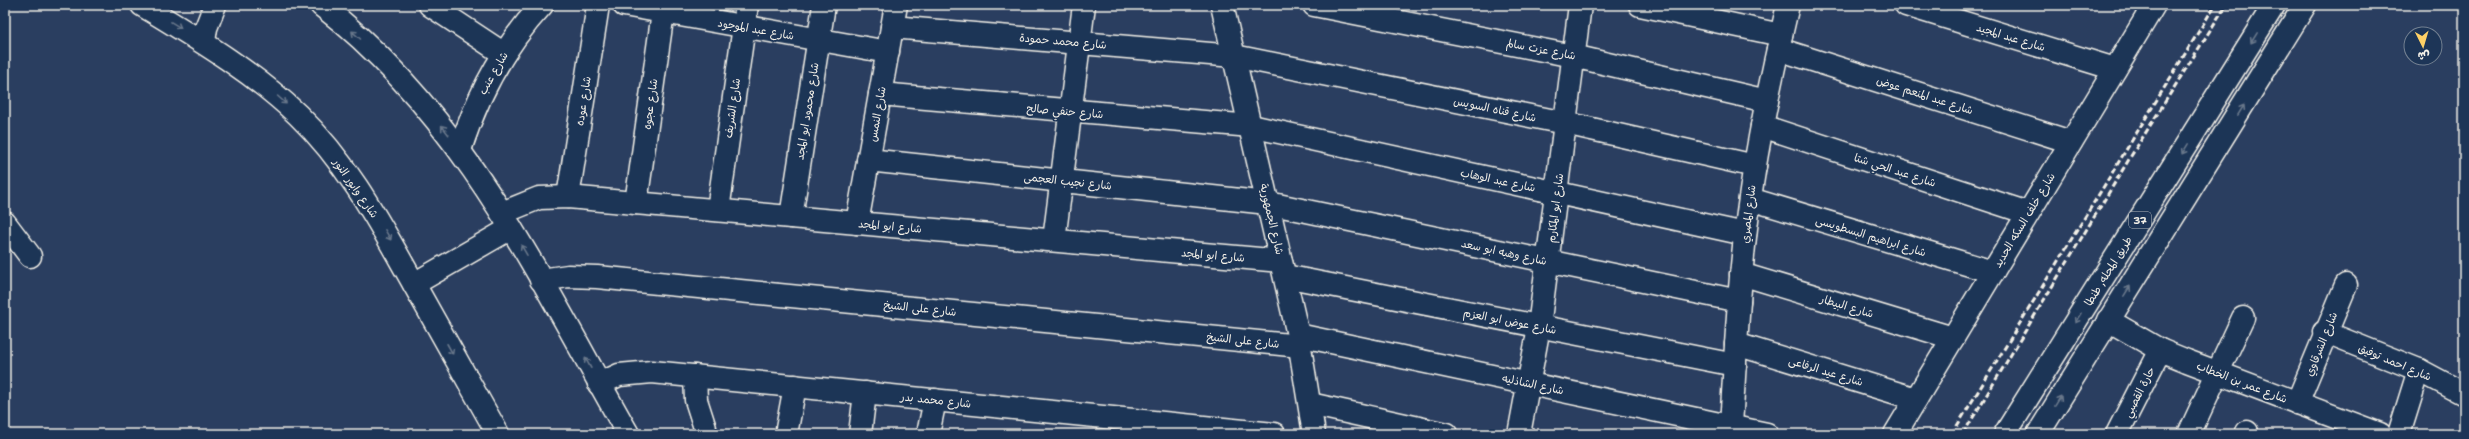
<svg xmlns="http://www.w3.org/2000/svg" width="2469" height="439" viewBox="0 0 2469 439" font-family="'Shantell Sans','Playpen Sans Arabic',sans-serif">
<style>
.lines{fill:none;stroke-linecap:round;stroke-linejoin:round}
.minor-casing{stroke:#f4f1e8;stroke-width:25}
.major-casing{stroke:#f4f1e8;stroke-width:25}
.minor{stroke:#1d3557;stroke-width:22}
.major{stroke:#1d3557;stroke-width:22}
.rail{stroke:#f4f1e8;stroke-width:3;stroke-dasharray:6 3;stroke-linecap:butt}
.oneway{stroke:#68778a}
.labels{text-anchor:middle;stroke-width:3.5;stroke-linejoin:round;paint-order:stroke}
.shield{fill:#1d3557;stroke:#b4b9bc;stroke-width:1}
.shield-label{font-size:10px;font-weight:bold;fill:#f4f1e8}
.street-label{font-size:11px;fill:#f4f1e8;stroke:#1d3557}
</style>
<rect width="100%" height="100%" fill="#2a3e60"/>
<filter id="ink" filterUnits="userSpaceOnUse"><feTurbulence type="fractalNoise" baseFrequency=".025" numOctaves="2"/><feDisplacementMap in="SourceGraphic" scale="8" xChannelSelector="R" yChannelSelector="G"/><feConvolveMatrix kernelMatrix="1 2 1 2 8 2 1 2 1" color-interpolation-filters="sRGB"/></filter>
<g filter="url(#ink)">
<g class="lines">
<!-- minor casing -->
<g class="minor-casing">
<g id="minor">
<polyline points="430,5 504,54"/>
<polyline points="624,5 888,52"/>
<polyline points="1222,5 1298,335 1314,434"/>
<polyline points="1314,5 1573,56 1767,101"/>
<polyline points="1640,5 1781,35"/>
<polyline points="1906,5 2115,69"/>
<polyline points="892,27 1234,56 1565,123 1755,166"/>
<polyline points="1778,49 2071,142"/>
<polyline points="880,94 1251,126 1745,234"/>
<polyline points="1762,126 2028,213"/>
<path d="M460 150C477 96 503 47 542 5"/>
<polyline points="868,160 1268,203 1739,301"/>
<polyline points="568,197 598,5"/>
<polyline points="1750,199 1993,272"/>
<polyline points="636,203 664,5"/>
<polyline points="718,210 747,5"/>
<polyline points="502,213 539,198 568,197 1281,261"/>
<polyline points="791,217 824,5"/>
<polyline points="5,223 30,256"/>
<polyline points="857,223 896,5"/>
<polyline points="1054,240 1084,5"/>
<polyline points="1741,274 1953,338"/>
<polyline points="1285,276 1735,365"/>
<polyline points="541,280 568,276 597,277 1300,346"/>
<polyline points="2108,320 2160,350 2187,361 2380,434"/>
<polyline points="2324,332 2419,370 2464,394"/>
<polyline points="1298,335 1767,434"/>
<polyline points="1736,344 1916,399"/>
<polyline points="695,376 696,400 705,428"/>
<polyline points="599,384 619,375 652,372 1274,434"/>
<polyline points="2297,403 2346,285"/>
<polyline points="1310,404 1446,434"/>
<path d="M1731 425C1736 350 1739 273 1750 198 1759 133 1773 69 1788 5"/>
<polyline points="786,434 795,386"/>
<polyline points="860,434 865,393"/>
<polyline points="928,434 935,400"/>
<polyline points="1519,434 1539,327 1580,5"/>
<polyline points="1895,434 2154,5"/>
<polyline points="2117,434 2160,350"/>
<polyline points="2189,434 2243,318"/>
<polyline points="2246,434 2247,432"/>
<polyline points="2399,434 2419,370"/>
</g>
</g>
<!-- major casing -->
<g class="major-casing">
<g id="major">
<path d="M142 5C196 38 252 71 298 115 349 164 381 226 415 286 443 336 471 385 498 434"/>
<path d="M321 5C464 115 541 281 628 434"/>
<polyline points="204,42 206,28 215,5"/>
<polyline points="414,284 511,228"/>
<polyline points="2005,434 2274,5"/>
<polyline points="2038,434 2305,5"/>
</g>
</g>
<!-- minor -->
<use href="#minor" class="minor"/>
<!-- major -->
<use href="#major" class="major"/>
<!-- rail -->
<g class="rail">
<polyline points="1952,434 2215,5"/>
<polyline points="1963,434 2131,156 2226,5"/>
</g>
</g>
<!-- one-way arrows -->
<defs><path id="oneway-shaft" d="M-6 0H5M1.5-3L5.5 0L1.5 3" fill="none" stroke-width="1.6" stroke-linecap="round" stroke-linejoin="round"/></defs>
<g class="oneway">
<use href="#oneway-shaft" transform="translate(176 25) rotate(31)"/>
<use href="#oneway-shaft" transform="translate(356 35) rotate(-138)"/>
<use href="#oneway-shaft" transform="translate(2254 38) rotate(122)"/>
<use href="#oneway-shaft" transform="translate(282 100) rotate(42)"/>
<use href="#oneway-shaft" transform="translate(2241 110) rotate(-58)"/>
<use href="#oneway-shaft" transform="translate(445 130) rotate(-128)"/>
<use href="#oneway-shaft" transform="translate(2185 149) rotate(122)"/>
<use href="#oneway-shaft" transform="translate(388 235) rotate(60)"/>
<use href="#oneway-shaft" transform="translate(524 250) rotate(-120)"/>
<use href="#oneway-shaft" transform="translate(2127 291) rotate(-58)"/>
<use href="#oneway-shaft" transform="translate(2078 318) rotate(122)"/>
<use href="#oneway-shaft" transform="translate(450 349) rotate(61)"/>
<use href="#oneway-shaft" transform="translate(588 363) rotate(-119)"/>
<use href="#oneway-shaft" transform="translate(2058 401) rotate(-58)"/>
</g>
</g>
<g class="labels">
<!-- shield labels -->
<rect class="shield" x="2129" y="212" width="22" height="16" rx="3"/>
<g class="shield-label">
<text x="2140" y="224">37</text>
</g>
<!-- street labels -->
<g class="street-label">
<text transform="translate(756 29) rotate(10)" y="4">شارع عبد الموجود</text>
<text transform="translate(2011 37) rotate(17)" y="4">شارع عبد المجيد</text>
<text transform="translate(1063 41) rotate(5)" y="4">شارع محمد حمودة</text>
<text transform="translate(1541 49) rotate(11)" y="4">شارع عزت سالم</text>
<text transform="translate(493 73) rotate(-60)" y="4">شارع عنب</text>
<text transform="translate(1925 95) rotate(18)" y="4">شارع عبد المنعم عوض</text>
<text transform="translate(583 101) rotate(-81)" y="4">شارع عوده</text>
<text transform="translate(650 104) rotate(-82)" y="4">شارع عجوه</text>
<text transform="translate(732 108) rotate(-82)" y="4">شارع الشريف</text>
<text transform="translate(1495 109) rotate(12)" y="4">شارع قناه السويس</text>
<text transform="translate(807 111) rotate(-81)" y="4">شارع محمود ابو المجد</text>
<text transform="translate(1065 111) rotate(5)" y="4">شارع حنفي صالح</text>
<text transform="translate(877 114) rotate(-80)" y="4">شارع النمس</text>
<text transform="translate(1895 170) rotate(18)" y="4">شارع عبد الحي شتا</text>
<text transform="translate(1498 180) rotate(12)" y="4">شارع عبد الوهاب</text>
<text transform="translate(1068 181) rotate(6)" y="4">شارع نجيب العجمى</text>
<text transform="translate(356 188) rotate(55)" y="4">شارع وابور النور</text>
<text transform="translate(1555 208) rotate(-83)" y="4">شارع ابو المكارم</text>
<text transform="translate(1748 214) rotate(-83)" y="4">شارع المصري</text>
<text transform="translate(1272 219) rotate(77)" y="4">شارع الجمهورية</text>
<text transform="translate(2024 220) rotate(-59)" y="4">شارع خلف السكه الحديد</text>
<text transform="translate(890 226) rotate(5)" y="4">شارع ابو المجد</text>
<text transform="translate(1871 236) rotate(17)" y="4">شارع ابراهيم البسطويسى</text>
<text transform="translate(1504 252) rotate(12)" y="4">شارع وهبه ابو سعد</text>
<text transform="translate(1213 255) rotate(5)" y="4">شارع ابو المجد</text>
<text transform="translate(2108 271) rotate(-58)" y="4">طريق المحله, طنطا</text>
<text transform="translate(1847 306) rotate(17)" y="4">شارع البيطار</text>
<text transform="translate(920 308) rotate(6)" y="4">شارع على الشيخ</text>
<text transform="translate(1510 321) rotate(11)" y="4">شارع عوض ابو العزم</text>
<text transform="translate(1243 340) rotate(6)" y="4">شارع على الشيخ</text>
<text transform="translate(2321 344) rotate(-68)" y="4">شارع الشرقاوي</text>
<text transform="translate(2395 362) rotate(23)" y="4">شارع احمد توفيق</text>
<text transform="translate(1826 371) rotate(17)" y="4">شارع عيد الرفاعى</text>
<text transform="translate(2242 382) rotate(21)" y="4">شارع عمر بن الخطاب</text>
<text transform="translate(1533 384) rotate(12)" y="4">شارع الشاذليه</text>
<text transform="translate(2139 392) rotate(-63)" y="4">حارة القصبي</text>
<text transform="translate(936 400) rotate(6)" y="4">شارع محمد بدر</text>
</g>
</g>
<!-- margin -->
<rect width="2469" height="439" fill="none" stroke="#1d3557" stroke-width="20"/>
<rect x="10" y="10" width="2449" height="419" fill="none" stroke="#f4f1e8" stroke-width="1.5" filter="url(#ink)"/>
<!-- north arrow -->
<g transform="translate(2423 46) rotate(175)"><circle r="19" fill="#1d3557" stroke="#738091"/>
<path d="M0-3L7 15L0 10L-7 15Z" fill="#ffd166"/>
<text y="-6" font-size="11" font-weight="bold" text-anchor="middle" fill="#f4f1e8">ش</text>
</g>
</svg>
